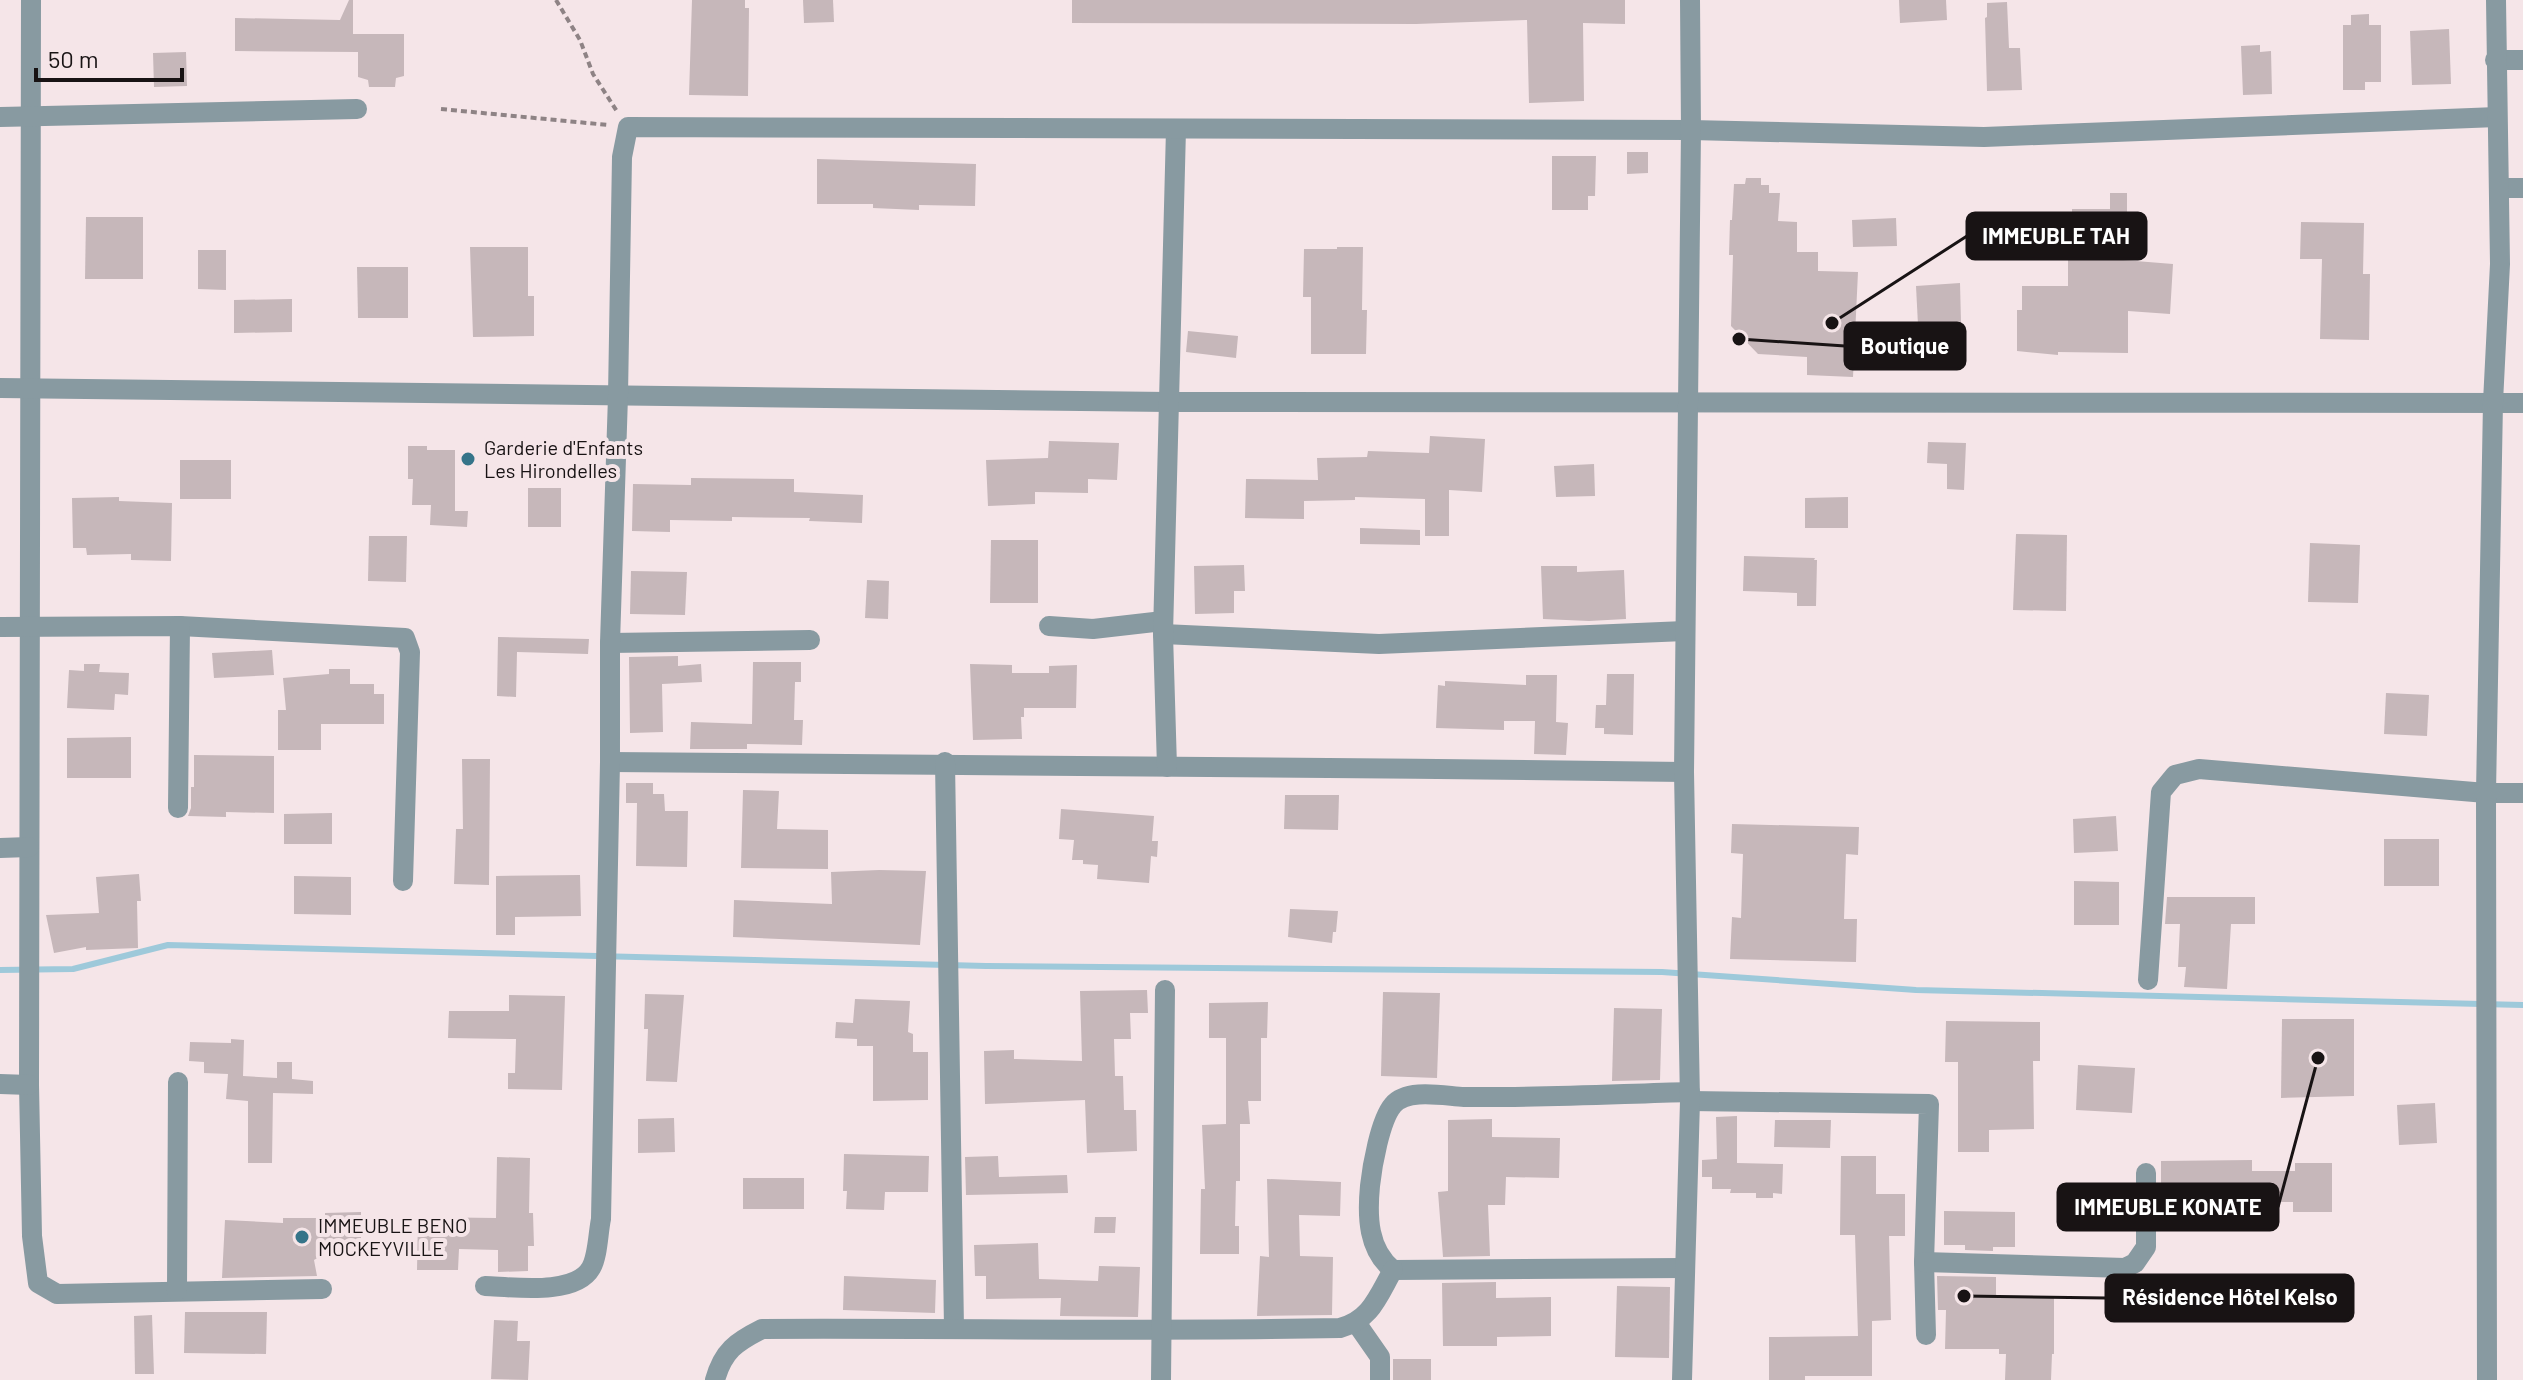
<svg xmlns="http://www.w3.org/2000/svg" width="2523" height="1380" viewBox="0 0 2523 1380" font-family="Barlow,sans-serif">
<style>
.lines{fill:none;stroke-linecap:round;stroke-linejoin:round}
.stream{stroke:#9ec9da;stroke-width:6}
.building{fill:#c6b7ba}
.path{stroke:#8e8385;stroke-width:4;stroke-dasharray:6 4;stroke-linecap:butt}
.minor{stroke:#889aa1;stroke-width:20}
.poi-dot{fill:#357489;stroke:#f5e5e8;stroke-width:3}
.labels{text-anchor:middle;stroke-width:8;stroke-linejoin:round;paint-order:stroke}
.poi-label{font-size:20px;fill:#181314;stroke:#f5e5e8;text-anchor:start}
.leader{fill:none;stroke:#181314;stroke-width:3}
.callout-dot{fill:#181314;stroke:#f5e5e8;stroke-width:3}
.callout{fill:#181314;stroke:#181314;stroke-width:3}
.callout-label{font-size:22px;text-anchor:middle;font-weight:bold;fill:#fff}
</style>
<rect width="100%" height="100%" fill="#f5e5e8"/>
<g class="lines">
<!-- stream -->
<polyline class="stream" points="0,970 73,969 168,945 986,966 1662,972 1916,990 2523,1005"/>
</g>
<!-- building -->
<g class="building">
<polygon points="349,0 353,0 353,34 404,34 404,76 396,78 395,87 369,87 368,80 358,77 358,52 235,51 235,18 340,20"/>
<polygon points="692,0 745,0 745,8 749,8 748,96 689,95"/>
<polygon points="803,0 833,0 834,22 804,23"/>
<polygon points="1072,0 1625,0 1625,24 1583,23 1584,101 1529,103 1527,20 1416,24 1072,23"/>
<polygon points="1899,0 1946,0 1947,20 1900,23"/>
<polygon points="2007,2 2009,48 2020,48 2022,90 1987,91 1985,18 1987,17 1987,3"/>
<polygon points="2369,14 2369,25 2381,25 2381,82 2365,82 2365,90 2343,90 2343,25 2351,25 2351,15"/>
<polygon points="2449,29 2451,84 2412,85 2410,31"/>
<polygon points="2260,45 2260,52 2271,51 2272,94 2243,95 2241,46"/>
<polygon points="186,52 187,86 154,87 153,53"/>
<polygon points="1627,152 1648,152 1648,173 1627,174"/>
<polygon points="1552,156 1596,156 1595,196 1588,196 1588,210 1552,210"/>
<polygon points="817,159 976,164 975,206 919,205 919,210 873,208 873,204 817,204"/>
<polygon points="1746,178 1761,178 1761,185 1769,185 1769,193 1780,193 1778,221 1797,222 1797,252 1818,252 1818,271 1858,272 1853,377 1807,375 1807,357 1758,354 1731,326 1733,255 1729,255 1730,220 1732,220 1734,184 1745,184"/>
<polygon points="2110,193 2127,193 2127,231 2123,231 2123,260 2173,264 2170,314 2128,311 2128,353 2058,352 2058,355 2017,351 2017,310 2022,310 2022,286 2068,286 2068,260 2072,260 2072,209 2110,209"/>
<polygon points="86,217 143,217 143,279 85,279"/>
<polygon points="1896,218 1897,246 1853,247 1852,220"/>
<polygon points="2301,222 2364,223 2363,274 2370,274 2369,340 2320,339 2322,259 2300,259"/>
<polygon points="470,247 528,247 528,296 534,296 534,336 473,337"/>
<polygon points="1337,247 1363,247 1362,310 1367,310 1366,354 1311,354 1311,297 1303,297 1304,249 1337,249"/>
<polygon points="198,250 226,250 226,290 198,289"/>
<polygon points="357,267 408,267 408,318 358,318"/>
<polygon points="1960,283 1961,323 1918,325 1916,286"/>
<polygon points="292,299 292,332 234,333 234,300"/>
<polygon points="1188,331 1238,336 1236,358 1186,352"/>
<polygon points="1430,436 1485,439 1482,492 1449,490 1449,536 1425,536 1425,499 1355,497 1355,500 1304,501 1304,519 1245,518 1246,479 1318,480 1317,458 1367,457 1368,451 1429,453"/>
<polygon points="1049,441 1119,443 1117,480 1088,479 1088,493 1035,492 1035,504 988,506 986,460 1048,458"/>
<polygon points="1928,442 1966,443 1964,490 1947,489 1947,464 1927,463"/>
<polygon points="408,446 427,446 427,450 455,450 455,511 468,511 467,527 430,525 431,505 412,505 413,479 408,479"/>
<rect x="180" y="460" width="51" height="39"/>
<polygon points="1594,464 1595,496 1556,497 1554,466"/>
<polygon points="691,478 794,479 794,492 863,495 862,523 809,521 810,518 732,517 732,521 670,520 670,532 632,531 633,484 691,485"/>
<rect x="528" y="488" width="33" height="39"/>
<polygon points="119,497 119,501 172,503 171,561 131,560 131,554 87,555 86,548 73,548 72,498"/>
<polygon points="1848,497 1848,528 1805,528 1805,498"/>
<polygon points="1360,528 1420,530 1420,545 1360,544"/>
<polygon points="2016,534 2067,535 2066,611 2013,610"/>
<polygon points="369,536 407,536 406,582 368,581"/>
<polygon points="991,540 1038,540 1038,603 990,603"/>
<polygon points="2310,543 2360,545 2358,603 2308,602"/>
<polygon points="1744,556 1815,558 1814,560 1817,560 1816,606 1797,606 1797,593 1743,591"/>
<polygon points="1244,565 1245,591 1234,591 1234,613 1195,614 1194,566"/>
<polygon points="1541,566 1577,566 1577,572 1624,570 1626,619 1589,621 1543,619"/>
<polygon points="631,571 687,572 685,615 630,614"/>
<polygon points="867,580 889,581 888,619 865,618"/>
<polygon points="498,637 589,639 588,654 517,652 516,697 497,696"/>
<polygon points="272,650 274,675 214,678 212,653"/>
<polygon points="678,656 678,666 701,664 702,682 662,684 663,732 630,733 629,657"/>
<polygon points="753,662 801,662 801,682 795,682 794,720 803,720 802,745 747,744 747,749 690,749 691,722 752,724"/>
<polygon points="84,664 100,664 99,672 129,673 128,695 115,694 114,710 67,708 69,670 84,671"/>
<polygon points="970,664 1012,665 1012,673 1049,673 1049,666 1077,665 1076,708 1024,708 1024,717 1021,717 1022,739 973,740"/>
<polygon points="329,669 350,669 350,684 374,684 374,694 384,694 384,724 321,724 321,750 278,750 278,710 286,710 283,678 329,674"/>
<polygon points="1607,674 1634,674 1633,735 1604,734 1604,728 1595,728 1596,705 1606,705"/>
<polygon points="1526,675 1557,675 1556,722 1568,723 1566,755 1534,754 1535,721 1504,721 1504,730 1436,728 1438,685 1445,686 1445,681 1526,685"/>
<polygon points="2386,693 2429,695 2427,736 2384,734"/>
<polygon points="131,737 131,778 67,778 67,738"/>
<polygon points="194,755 274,756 274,813 226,812 226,817 188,816 191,808 191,787 194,787"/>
<polygon points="462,759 490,759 489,885 454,884 456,829 463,829"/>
<polygon points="626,783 653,783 653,794 664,794 665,811 688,811 687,867 636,866 637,803 626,803"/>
<polygon points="743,790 779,791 777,829 828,830 828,869 741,868"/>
<polygon points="1285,795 1339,795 1338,830 1284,829"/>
<polygon points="1061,809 1154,816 1152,841 1158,841 1157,857 1151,856 1149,883 1097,879 1098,865 1083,864 1083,860 1072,860 1074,840 1059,839"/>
<polygon points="332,813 332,844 284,844 284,814"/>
<polygon points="2116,816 2118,851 2074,853 2073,819"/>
<polygon points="1732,824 1859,827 1858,855 1846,854 1844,919 1857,919 1856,962 1730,959 1732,917 1741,918 1743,854 1731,853"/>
<rect x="2384" y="839" width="55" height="47"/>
<polygon points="879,870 926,871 920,945 733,937 734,900 832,904 831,872"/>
<polygon points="139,874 141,901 137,901 138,948 86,950 86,947 54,953 46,915 99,913 96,877"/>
<polygon points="580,875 581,916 515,917 515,935 496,935 496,876"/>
<polygon points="294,876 351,877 351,915 294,914"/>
<polygon points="2074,881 2119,882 2119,925 2074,925"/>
<polygon points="2167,897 2255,897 2255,924 2231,924 2227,989 2184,987 2186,967 2178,967 2180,924 2165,924"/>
<polygon points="1290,909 1338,911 1336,932 1333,932 1332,943 1288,937"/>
<polygon points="1147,990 1148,1013 1130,1013 1131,1039 1114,1039 1115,1076 1123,1076 1124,1110 1136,1110 1137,1151 1087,1153 1085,1100 985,1104 984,1051 1014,1050 1014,1059 1082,1061 1080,991"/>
<polygon points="1383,992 1440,993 1437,1078 1381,1076"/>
<polygon points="645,994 684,995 677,1082 646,1081 648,1029 644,1029"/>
<polygon points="509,995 565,996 562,1090 508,1089 508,1073 515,1073 516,1039 448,1038 449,1011 509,1011"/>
<polygon points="855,999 910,1001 908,1032 913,1034 913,1052 928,1052 928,1100 873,1101 873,1046 857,1046 857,1039 835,1038 836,1022 853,1023"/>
<polygon points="1268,1002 1267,1038 1261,1038 1261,1101 1248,1101 1250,1124 1240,1124 1240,1181 1236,1181 1235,1226 1239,1226 1239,1254 1200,1254 1201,1189 1205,1189 1202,1125 1226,1124 1226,1038 1209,1038 1209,1003"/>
<polygon points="1614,1008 1662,1009 1660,1080 1612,1081"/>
<polygon points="2282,1019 2354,1019 2354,1096 2281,1098"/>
<polygon points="1946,1021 2040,1022 2040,1061 2033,1061 2034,1129 1989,1130 1989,1152 1958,1152 1958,1062 1945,1062"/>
<polygon points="231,1039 244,1040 243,1076 277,1078 277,1062 292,1062 292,1079 313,1081 313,1094 273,1093 272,1163 248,1163 248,1101 226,1099 228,1074 204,1073 204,1062 189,1061 190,1042 231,1043"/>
<polygon points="2078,1065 2135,1068 2132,1113 2076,1110"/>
<polygon points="2435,1103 2437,1143 2399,1145 2397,1105"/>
<polygon points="1737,1116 1737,1163 1783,1164 1782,1194 1773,1193 1773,1198 1756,1198 1756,1193 1730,1193 1731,1189 1712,1189 1712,1177 1702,1177 1702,1160 1717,1159 1716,1117"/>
<polygon points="674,1118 675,1152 638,1153 638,1119"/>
<polygon points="1492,1119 1492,1137 1560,1138 1559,1178 1506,1177 1505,1205 1488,1205 1490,1256 1443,1257 1438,1192 1448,1191 1448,1120"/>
<polygon points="1775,1120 1831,1120 1830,1148 1774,1147"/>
<polygon points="844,1154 929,1156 928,1192 885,1192 884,1210 846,1209 847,1191 843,1191"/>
<polygon points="998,1156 999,1177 1067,1175 1068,1193 966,1195 965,1157"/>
<polygon points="1841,1156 1876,1156 1876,1194 1905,1194 1905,1236 1889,1236 1891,1320 1872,1321 1872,1376 1805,1376 1805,1380 1769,1380 1769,1337 1858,1336 1855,1235 1840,1235"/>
<polygon points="497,1157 530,1158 529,1213 533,1213 534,1246 528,1246 528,1271 498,1272 498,1250 459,1249 458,1270 417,1270 418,1217 496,1218"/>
<polygon points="2252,1160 2252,1171 2295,1171 2295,1163 2332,1163 2332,1212 2293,1212 2293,1202 2259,1202 2259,1190 2161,1191 2161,1161"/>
<rect x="743" y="1178" width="61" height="31"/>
<polygon points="1267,1179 1341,1182 1340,1216 1299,1215 1300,1256 1333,1257 1332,1315 1257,1316 1260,1256 1269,1257"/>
<polygon points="1944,1211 2015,1212 2015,1247 1993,1247 1993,1251 1965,1250 1965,1245 1944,1245"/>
<polygon points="361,1212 361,1245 321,1245 321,1256 314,1260 317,1276 222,1278 225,1220 283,1223 283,1218 325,1218 325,1213"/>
<polygon points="1095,1217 1116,1217 1115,1233 1094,1233"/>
<polygon points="1038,1243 1039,1279 1098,1281 1099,1266 1140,1267 1138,1317 1060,1316 1061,1298 986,1299 986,1276 975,1276 974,1245"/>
<polygon points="844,1276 936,1280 935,1313 843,1310"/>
<polygon points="1937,1276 1996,1277 1996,1296 2054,1296 2054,1354 2052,1354 2051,1380 2005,1380 2006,1354 1999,1354 1999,1349 1945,1349 1946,1310 1938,1310"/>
<polygon points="1496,1282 1496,1298 1551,1297 1551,1336 1497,1337 1497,1346 1443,1346 1442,1283"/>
<polygon points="1617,1286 1670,1287 1669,1358 1615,1357"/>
<polygon points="185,1312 267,1312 266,1354 184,1353"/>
<polygon points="152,1315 154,1374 135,1374 134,1316"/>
<polygon points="494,1320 518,1321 517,1341 530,1341 528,1380 491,1379"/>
<rect x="1393" y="1359" width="38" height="21"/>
</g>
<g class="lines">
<!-- path -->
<g class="path">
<polyline points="556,0 580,40 593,74 618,113"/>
<polyline points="441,109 608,125"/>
</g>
<!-- minor -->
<g class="minor">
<polyline points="31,0 29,1085 32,1236 38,1283 57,1294 322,1289"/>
<polyline points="2495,60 2523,60"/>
<polyline points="0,117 357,109"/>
<polyline points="2499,188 2523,188"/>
<polyline points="0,388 1168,402 2523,403"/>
<polyline points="1049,626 1093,629 1163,621"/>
<polyline points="0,627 180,626 405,638 410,652 403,881"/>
<polyline points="1163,634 1379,644 1685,631"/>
<polyline points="610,643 810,640"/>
<path d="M610 762C968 762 1326 768 1684 772"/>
<polyline points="945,762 954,1328"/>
<polyline points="1167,767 1163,634 1176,129"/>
<polyline points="178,808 180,626"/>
<polyline points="0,848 29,847"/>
<polyline points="2148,980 2161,792 2175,775 2199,769 2486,793 2523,793"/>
<polyline points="0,1084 29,1085"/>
<polyline points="1690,1101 1929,1104 1924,1262 1926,1335"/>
<polyline points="1924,1262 2125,1268 2135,1263 2146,1247 2146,1173"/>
<path d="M1684 1268 1393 1270C1368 1250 1367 1217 1370 1186 1372 1167 1380 1120 1393 1105 1407 1088 1444 1096 1464 1097 1539 1098 1614 1094 1690 1092"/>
<path d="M485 1286C513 1287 575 1296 591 1268 598 1256 598 1233 601 1219L610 762V643L618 396 622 157 628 127 1691 130 1984 137 2497 117"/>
<polyline points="177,1291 178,1082"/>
<polyline points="1357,1324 1380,1357 1380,1380"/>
<path d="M715 1380C723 1351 736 1342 762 1329 955 1328 1148 1332 1340 1328 1371 1320 1378 1296 1393 1270"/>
<polyline points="1161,1380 1165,990"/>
<polyline points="1682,1380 1690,1101 1684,772 1691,130 1690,0"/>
<polyline points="2487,1380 2486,793 2493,402 2500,264 2496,0"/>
</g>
</g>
<!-- markers -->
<g class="poi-dot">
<circle cx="468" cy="459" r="8"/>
<circle cx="302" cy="1237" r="8"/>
</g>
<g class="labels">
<!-- poi labels -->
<g class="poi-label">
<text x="484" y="455">Garderie d'Enfants<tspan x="484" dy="23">Les Hirondelles</tspan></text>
<text x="318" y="1233">IMMEUBLE BENO<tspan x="318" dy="23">MOCKEYVILLE</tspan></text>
</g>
</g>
<!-- callouts -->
<path class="leader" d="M1832 323L1967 236M1739 339L1845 346M2318 1058L2278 1207M1964 1296L2106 1298"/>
<g class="callout-dot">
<circle cx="1832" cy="323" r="8"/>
<circle cx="1739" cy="339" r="8"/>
<circle cx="2318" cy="1058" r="8"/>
<circle cx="1964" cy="1296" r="8"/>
</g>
<g class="callout">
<rect x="1967" y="213" width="179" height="46" rx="8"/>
<rect x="1845" y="323" width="120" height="46" rx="8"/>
<rect x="2058" y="1184" width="220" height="46" rx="8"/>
<rect x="2106" y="1275" width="247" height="46" rx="8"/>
</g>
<g class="callout-label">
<text x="2056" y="244">IMMEUBLE TAH</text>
<text x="1905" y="354">Boutique</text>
<text x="2168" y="1215">IMMEUBLE KONATE</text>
<text x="2230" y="1305">Résidence Hôtel Kelso</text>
</g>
<!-- scale -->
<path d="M36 68v12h146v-12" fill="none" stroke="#181314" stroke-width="4"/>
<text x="48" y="68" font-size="24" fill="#181314" stroke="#f5e5e8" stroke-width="6" paint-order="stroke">50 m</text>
</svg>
